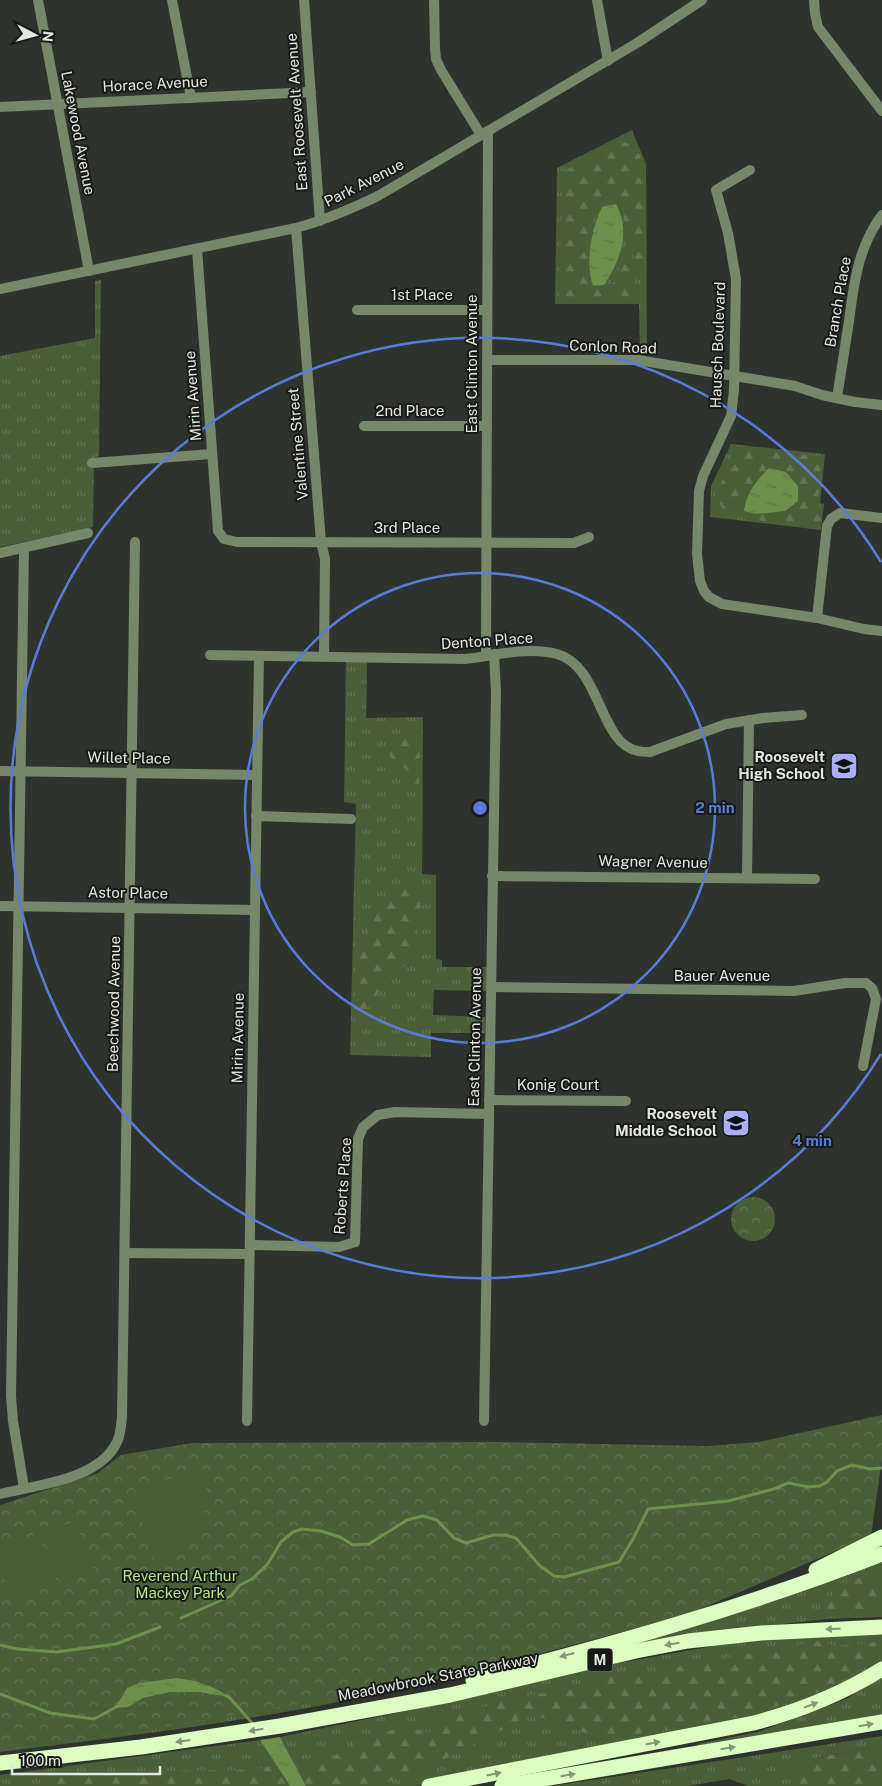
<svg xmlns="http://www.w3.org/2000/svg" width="882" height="1786" viewBox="0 0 882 1786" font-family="'Public Sans',sans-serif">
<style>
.grass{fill:url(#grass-tufts)}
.forest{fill:url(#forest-firs)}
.park{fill:url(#park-crowns)}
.pitch{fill:#4a5e37}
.water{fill:url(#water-ripples)}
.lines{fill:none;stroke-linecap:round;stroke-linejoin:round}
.stream{stroke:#6d914c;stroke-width:3}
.minor{stroke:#77876a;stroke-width:10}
.motorway{stroke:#dcfcc2;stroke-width:15}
.oneway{fill:#849675}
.ring{fill:none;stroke:#597cdb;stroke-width:2.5}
.labels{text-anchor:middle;stroke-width:4;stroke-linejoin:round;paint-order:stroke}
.shield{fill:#181a17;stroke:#a7a9a6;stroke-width:1}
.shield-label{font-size:14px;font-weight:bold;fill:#e4e6e3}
.street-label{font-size:15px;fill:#e4e6e3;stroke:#181a17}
.poi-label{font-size:15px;font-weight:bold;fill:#e4e6e3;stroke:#181a17;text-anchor:end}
.park-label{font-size:15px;fill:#b3e686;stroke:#181a17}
.centre{fill:#597cdb;stroke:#181a17;stroke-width:2.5}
.ring-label{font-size:15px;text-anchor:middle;font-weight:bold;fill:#597cdb;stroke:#181a17;stroke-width:4;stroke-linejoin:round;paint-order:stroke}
</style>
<defs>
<pattern id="grass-tufts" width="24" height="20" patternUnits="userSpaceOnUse" patternTransform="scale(1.25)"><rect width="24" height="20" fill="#4a5e37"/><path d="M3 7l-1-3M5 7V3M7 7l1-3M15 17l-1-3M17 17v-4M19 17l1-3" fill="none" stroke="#647554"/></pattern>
<pattern id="forest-firs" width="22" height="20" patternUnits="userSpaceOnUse" patternTransform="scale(1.25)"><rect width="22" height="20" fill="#4a5e37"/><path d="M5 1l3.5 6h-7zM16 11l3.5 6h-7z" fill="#647554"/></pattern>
<pattern id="park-crowns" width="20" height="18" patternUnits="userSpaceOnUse" patternTransform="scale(1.25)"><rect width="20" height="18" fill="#4a5e37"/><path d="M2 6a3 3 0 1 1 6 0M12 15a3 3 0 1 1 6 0" fill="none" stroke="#647554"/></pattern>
<pattern id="water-ripples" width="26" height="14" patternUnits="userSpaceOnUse" patternTransform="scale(1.25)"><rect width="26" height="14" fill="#6d914c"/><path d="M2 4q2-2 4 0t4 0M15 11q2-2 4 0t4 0" fill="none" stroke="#5f7649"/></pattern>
</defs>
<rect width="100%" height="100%" fill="#2f332d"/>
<!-- grass -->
<g class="grass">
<polygon points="632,130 646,164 647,354 640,354 639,304 555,304 557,168"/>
<polygon points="101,280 99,456 94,458 93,527 0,547 0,356 95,338 95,281"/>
<polygon points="731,444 825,454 820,503 824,504 821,530 710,517 711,486"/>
<polygon points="346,661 367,662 366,718 423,717 422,874 436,875 436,959 442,960 442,967 487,967 486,991 434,990 433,1015 485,1017 485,1033 431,1033 431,1057 350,1055 356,804 344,802"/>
<polygon points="882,1559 882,1617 826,1619 705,1633 598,1656"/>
<path d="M704 1610C576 1644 448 1680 318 1706 213 1726 106 1739 0 1752V1745Z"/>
<polygon points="882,1633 882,1662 836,1690 769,1716 416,1786 306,1786 280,1737 468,1698 603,1666 740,1641"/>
<polygon points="882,1677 882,1717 705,1747 697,1744 758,1732 846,1699"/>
<polygon points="882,1736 882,1745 805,1760 792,1786 748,1786 729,1779 688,1786 553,1786"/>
<polygon points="260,1740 290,1786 0,1786 0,1775"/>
</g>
<!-- forest -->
<g class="forest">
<path d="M618 142 632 144 639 154 644 170V268L641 269C629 248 626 226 622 202H609L596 212 592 272 590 279 600 291 615 282 626 245 635 274 632 296 615 300 563 301 560 298 562 178 566 170Z"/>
<polygon points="735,449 747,449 819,456 821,458 818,503 822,513 820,525 815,527 740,518 788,510 792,495 750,508 725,511 720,505 717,493"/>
<path d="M411 732 420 739 419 803C413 785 412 767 392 760L389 753C393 739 398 736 411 732Z"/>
<polygon points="402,886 415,889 422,896 413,959 387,981 371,1002 354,1040 356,968 362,951 365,935 384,903"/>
<polygon points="882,1571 882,1611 819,1615 829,1605 836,1585"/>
<path d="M819 1641C836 1650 863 1643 882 1641V1657L820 1692 748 1716 607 1739 569 1728 533 1714 443 1760 378 1786H306L294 1762 333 1757 367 1736 405 1727 433 1733 438 1715 463 1712 530 1695 584 1688 611 1675 636 1674Z"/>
<polygon points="882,1745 882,1786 792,1786 792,1774 805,1760"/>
<polygon points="274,1764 288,1786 37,1786 58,1777 147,1771 241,1770 264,1768"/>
</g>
<!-- park -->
<g class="park">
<circle cx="753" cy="1219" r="22"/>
<polygon points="882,1415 882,1459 871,1536 686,1615 490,1663 329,1699 61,1744 0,1750 0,1505 98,1473 121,1455 192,1443 491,1442 708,1446 758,1442"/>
</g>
<!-- pitch -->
<g class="pitch">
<polygon points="202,1468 208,1496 201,1525 184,1550 158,1569 134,1497 136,1491"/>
<polygon points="76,1521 94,1571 60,1583 42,1533"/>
<polygon points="38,1534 57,1582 11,1599 0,1568 0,1548"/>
</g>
<!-- water -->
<g class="water">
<path d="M616 204C631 233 621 259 604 285L593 286C585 263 591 229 602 207Z"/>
<path d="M769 468 786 472 798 486V501L785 511 756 514 744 511C746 493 756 481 769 468Z"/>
<path d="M177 1678C197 1681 213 1685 229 1697L199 1692H170L143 1698 128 1707 115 1708 127 1688 139 1683Z"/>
<polygon points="280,1737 306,1786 290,1786 260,1740"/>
</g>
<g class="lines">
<!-- stream -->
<g class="stream">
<polyline points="181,1618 231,1596 240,1585 252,1579 267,1565 281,1542 293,1532 302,1529 321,1531 340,1537 353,1545 369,1544 407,1520 423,1516 437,1520 454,1538 466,1543 493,1535 505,1535 516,1538 540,1566 554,1576 564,1577 619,1562 633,1539 648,1509 728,1501 774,1489 788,1483 809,1487 820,1486 827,1482 837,1471 852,1465 870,1469 882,1468"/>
<polyline points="0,1645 18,1649 56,1652 116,1644 160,1627"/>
<polyline points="0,1694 50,1713 94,1719 118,1706"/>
<polyline points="226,1696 229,1697 254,1725"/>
</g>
<!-- minor -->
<g class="minor">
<polyline points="38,0 89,271"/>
<polyline points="172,0 191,98"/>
<polyline points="304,0 320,221"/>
<polyline points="434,0 435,48 436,59 441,70 481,135"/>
<polyline points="597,0 608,61"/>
<polyline points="814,0 815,14 818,27 882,111"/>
<polyline points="0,107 311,92"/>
<polyline points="750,170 716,190 728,233 736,279 734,390 731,416 703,476 699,491 697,554 700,581 704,591 709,597 722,604 817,618 864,629 882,631"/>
<polyline points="296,228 321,542 325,559 324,657"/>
<polyline points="197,249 218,531 224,539 237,542 574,543 589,537"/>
<path d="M0 289 296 228C325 220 351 209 378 196L637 43 702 0"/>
<polyline points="357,310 487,310"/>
<polyline points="488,360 638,360 795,386 822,395 855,402 882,405"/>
<path d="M837 398C841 373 845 347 849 321 854 283 858 247 882 215"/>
<polyline points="364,426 487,426"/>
<polyline points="92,463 212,454"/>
<polyline points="24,548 11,1396 13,1421 24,1488"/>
<polyline points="0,553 88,533"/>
<polyline points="817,618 827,526 831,519 840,513 882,518"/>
<path d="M210 655 465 659C494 656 527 646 557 654 601 666 599 744 638 751 642 752 646 752 650 752L726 724 763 718 802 715"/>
<polyline points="486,656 488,131"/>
<polyline points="0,771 257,775"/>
<polyline points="256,816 351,819"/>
<polyline points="492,876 815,879"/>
<polyline points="747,878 749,720"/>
<polyline points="0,906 255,910"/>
<polyline points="491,987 794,991 845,983 866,983 872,988 876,999 863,1066"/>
<polyline points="489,1100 626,1101"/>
<polyline points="250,1245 339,1247 355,1242 358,1139 363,1127 378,1115 395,1112 489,1114"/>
<polyline points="125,1253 249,1254"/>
<polyline points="247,1421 259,656"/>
<polyline points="484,1421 496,692 494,654"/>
<path d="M0 1494C37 1485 99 1480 117 1442 121 1434 121 1425 122 1416L135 542"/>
</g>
<!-- motorway -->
<g class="motorway">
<polyline points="816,1570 882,1537"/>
<path d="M473 1680C611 1645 749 1606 882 1554"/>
<polyline points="0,1763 141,1747 280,1726 450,1695 636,1651 688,1641 761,1633 882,1627"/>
<path d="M429 1786 754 1723C799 1711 842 1694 882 1669"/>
<polyline points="502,1786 882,1722"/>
</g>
</g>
<!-- one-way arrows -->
<defs><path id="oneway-solid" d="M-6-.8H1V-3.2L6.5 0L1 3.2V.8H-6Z" transform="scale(1.25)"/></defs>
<g class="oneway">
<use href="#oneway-solid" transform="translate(833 1629) rotate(178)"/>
<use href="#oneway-solid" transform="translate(672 1644) rotate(170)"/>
<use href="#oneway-solid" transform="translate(567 1655) rotate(165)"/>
<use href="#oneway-solid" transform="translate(811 1705) rotate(-21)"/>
<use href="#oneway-solid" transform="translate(866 1725) rotate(-10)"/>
<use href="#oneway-solid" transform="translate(256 1730) rotate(170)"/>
<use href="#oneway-solid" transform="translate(183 1741) rotate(172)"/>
<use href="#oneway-solid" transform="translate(653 1743) rotate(-11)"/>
<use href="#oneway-solid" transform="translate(728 1748) rotate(-9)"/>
<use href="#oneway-solid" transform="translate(494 1774) rotate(-11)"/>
<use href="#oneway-solid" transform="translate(568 1775) rotate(-9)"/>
</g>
<!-- distance rings -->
<g class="ring">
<circle cx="480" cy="808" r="235"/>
<path d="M881 1054A470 470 0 1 1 881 562"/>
</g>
<!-- icons -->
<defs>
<g id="school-square" transform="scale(1.4375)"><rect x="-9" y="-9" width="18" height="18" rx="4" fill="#abaffb" stroke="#181a17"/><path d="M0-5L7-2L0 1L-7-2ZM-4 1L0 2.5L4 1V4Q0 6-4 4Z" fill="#111"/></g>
</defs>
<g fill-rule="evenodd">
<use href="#school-square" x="844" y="766"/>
<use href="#school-square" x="736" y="1123"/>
</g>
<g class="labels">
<!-- shield labels -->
<rect class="shield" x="587.5" y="1648.5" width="25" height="23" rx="4"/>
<g class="shield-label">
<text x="600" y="1665">M</text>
</g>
<!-- street labels -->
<g class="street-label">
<text transform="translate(155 84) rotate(-3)" y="5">Horace Avenue</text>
<text transform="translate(297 112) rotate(-94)" y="5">East Roosevelt Avenue</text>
<text transform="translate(78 133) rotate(79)" y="5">Lakewood Avenue</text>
<text transform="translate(364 183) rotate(-27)" y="5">Park Avenue</text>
<text x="422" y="300">1st Place</text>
<text transform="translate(838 302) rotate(-80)" y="5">Branch Place</text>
<text transform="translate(718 345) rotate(-88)" y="5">Hausch Boulevard</text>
<text transform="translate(613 347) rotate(2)" y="5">Conlon Road</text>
<text transform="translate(472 364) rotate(-90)" y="5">East Clinton Avenue</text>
<text transform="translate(193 396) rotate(-94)" y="5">Mirin Avenue</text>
<text x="410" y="416">2nd Place</text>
<text transform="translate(298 444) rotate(-95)" y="5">Valentine Street</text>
<text x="407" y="533">3rd Place</text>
<text transform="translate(487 641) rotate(-4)" y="5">Denton Place</text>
<text transform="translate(129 758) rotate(1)" y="5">Willet Place</text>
<text transform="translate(653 862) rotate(1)" y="5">Wagner Avenue</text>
<text transform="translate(128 893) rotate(1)" y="5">Astor Place</text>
<text x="722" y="981">Bauer Avenue</text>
<text transform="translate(114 1004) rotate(-89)" y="5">Beechwood Avenue</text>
<text transform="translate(475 1037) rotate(-89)" y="5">East Clinton Avenue</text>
<text transform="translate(238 1038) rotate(-89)" y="5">Mirin Avenue</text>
<text x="558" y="1090">Konig Court</text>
<text transform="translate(343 1186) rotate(-86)" y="5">Roberts Place</text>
<text transform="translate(438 1677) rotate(-11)" y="5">Meadowbrook State Parkway</text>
</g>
<!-- poi labels -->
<g class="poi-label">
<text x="825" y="762">Roosevelt<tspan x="825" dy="17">High School</tspan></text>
<text x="717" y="1119">Roosevelt<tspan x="717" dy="17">Middle School</tspan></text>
</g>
<!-- park labels -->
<g class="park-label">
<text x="180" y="1581">Reverend Arthur<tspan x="180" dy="17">Mackey Park</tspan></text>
</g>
</g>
<circle cx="480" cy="808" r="8" class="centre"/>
<g class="ring-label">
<text x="715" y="813">2 min</text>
<text x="812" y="1146">4 min</text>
</g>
<!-- north arrow -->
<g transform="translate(35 35) rotate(96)" stroke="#181a17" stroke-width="4" paint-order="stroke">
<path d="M0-4L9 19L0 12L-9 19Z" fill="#e4e6e3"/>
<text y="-8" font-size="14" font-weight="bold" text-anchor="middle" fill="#e4e6e3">N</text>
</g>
<!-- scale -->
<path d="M12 1766v8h148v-8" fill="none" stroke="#e4e6e3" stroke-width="2.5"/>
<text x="20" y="1766" font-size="15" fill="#e4e6e3" stroke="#181a17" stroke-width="4" paint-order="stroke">100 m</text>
</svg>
